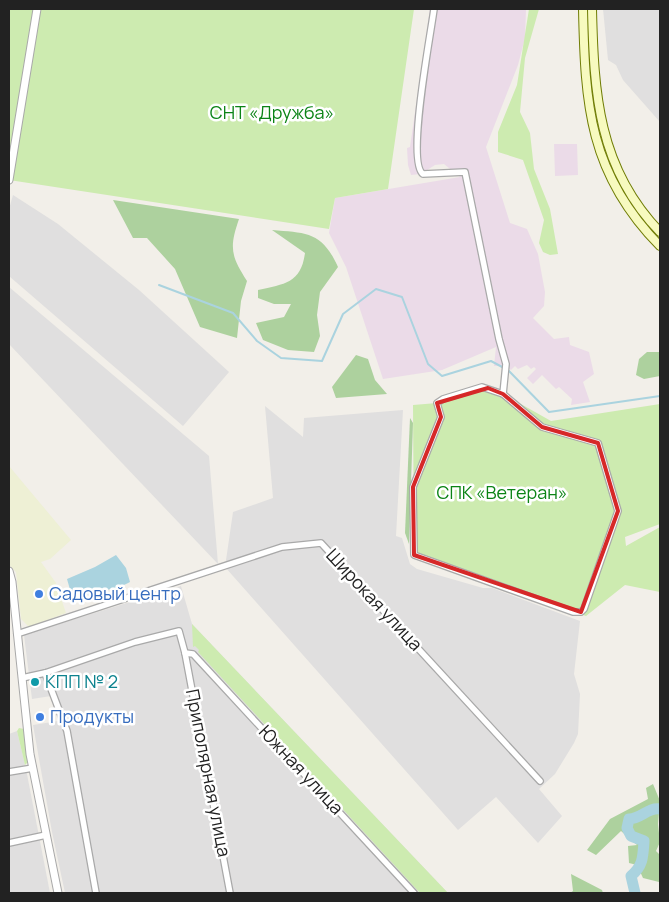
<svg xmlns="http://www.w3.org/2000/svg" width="669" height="902" viewBox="0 0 669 902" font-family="Manrope,sans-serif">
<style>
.residential{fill:#e0dfdf}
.industrial{fill:#ebdbe8}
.farmland{fill:#eef0d5}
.grass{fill:#cdebb0}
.forest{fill:#add19e}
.water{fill:#aad3df}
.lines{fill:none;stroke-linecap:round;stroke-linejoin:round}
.stream{stroke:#aad3df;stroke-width:2}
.river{stroke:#aad3df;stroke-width:11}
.minor-casing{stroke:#a9a9a9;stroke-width:8}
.tertiary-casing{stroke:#a9a9a9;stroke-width:9}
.secondary-casing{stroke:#707d05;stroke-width:10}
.minor{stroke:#fff;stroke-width:5.5}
.tertiary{stroke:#fff;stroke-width:7}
.secondary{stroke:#f7fabf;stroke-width:8}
.marked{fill:none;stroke:#d62828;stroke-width:4;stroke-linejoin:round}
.shop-dot{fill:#3f7fe0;stroke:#fff;stroke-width:2}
.culture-dot{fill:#0f9aa8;stroke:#fff;stroke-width:2}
.labels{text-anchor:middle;stroke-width:5;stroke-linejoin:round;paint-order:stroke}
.park-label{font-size:18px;fill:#0c8416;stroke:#fff}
.shop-label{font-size:18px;fill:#366cbe;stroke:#fff;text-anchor:start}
.street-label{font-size:18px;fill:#222;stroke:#fff}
.culture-label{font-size:18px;fill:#0d838f;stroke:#fff;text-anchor:start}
</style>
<rect width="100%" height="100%" fill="#f2efe9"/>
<!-- residential -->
<g class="residential">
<polygon points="603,9 660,9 660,122 623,80 616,65 608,60"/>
<polygon points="13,195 58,224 139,290 229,372 183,426 9,276 9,209"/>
<polygon points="9,287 209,456 218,564 9,344"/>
<polygon points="265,406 303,437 304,418 403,410 396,536 402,538 410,564 417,569 483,588 492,588 580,621 574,674 580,694 578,734 574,743 555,774 539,789 562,816 538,843 496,797 458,830 225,567 233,512 273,498"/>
<polygon points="181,586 192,624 448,893 65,893 52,832 33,725 58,721 51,696 32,699 24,635"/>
<polygon points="17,731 26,769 50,893 9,893 9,734"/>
</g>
<!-- industrial -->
<g class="industrial">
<polygon points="430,9 526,9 525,38 518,65 486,147 510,223 527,229 538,254 545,292 544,306 533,318 554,339 569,337 570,345 589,352 594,374 583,382 590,402 571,405 572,399 559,387 556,389 542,375 533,384 527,378 536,369 534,367 531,369 527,365 518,369 515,366 511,370 506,366 494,366 496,347 442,370 383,379 346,267 329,233 335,198 460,177 444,164 435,165 421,174 411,175 408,165 407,148 410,147"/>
<polygon points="554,144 577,144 578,175 555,176"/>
</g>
<!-- farmland -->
<polygon class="farmland" points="9,466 71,540 50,559 41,562 56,583 66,613 29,627 21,619 16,572 9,565"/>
<!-- grass -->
<g class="grass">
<polygon points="9,9 414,9 388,189 335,198 329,229 9,180"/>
<polygon points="529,9 539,9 525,58 520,112 530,133 534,169 550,209 558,254 550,255 543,252 539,243 544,220 523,160 498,152 498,132 517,85"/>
<polygon points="482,387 503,394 551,421 660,404 660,524 625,537 626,546 660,527 660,592 625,585 586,616 414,555 413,405 437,403"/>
<polygon points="192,624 448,893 420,893 198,652 199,650 195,646 193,647"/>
<polygon points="19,728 24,729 28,762 25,765 17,731"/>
</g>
<!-- forest -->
<g class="forest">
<path d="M113 200 239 219C229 248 231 256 247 281L241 301 237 338 200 327 175 269 147 238H133Z"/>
<path d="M272 230C308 233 322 232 338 267L320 292 317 315 320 336 314 352 288 350 263 340 256 323 284 317 291 304H274L258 298V290C285 284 301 283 305 253Z"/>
<polygon points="647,352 660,352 660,376 644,379 636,375 639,359"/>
<polygon points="356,355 368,359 375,380 387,394 336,398 332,387"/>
<polygon points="410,418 413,423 409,544 405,533"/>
<polygon points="653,784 660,801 658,824 660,842 656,851 660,855 659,882 643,878 637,865 629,863 628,846 637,845 621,831 596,855 587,850 610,819 648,799 646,788"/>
<polygon points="571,874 602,890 603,893 570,893 573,891"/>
</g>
<!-- water -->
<path class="water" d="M116 555 126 568 130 582C112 592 93 589 76 600H73L67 579 95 567Z"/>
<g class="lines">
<!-- stream -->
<g class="stream">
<polyline points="159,285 233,313 257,341 281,358 322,361 343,314 376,289 402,297 428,364 442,376 491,361 504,368"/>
<polyline points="508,370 549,412 660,396"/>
</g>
<!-- river -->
<path class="river" d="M635 893 631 876C643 866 643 857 644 841L631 836 627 828 629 819C641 819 648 807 660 809"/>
<!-- minor casing -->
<g class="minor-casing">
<g id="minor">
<path d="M434 9C431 33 406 162 423 174L465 172 499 339 506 364 503 394"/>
<polygon points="482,387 503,394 542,427 598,443 618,511 584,609 581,612 573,612 414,555 413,487 441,417 437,403 443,399"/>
<polyline points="17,634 282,547 321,543 540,781"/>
<polyline points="185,653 193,654 414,893"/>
<polyline points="45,673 67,731 96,893"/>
<polyline points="22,678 45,673 135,642 179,631 185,653 230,893"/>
<polyline points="9,772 33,768"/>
<polyline points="9,843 46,835"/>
</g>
</g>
<!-- tertiary casing -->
<g class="tertiary-casing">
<g id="tertiary">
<polyline points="9,180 37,9"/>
<polyline points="9,571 12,582 30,754 58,893"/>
</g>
</g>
<!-- secondary casing -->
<g class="secondary-casing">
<g id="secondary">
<path d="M583 9C585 104 589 174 660 246"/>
<path d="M592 9C594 93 598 168 660 232"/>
</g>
</g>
<!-- minor -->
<use href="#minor" class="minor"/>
<!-- tertiary -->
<use href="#tertiary" class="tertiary"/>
<!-- secondary -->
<use href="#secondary" class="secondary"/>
</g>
<!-- marked area -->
<path class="marked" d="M488 388 503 394 542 427 598 443 618 511 581 612 414 555 413 487 441 417 437 403Z"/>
<!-- markers -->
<g class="shop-dot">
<circle cx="39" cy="594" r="5"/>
<circle cx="40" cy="717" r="5"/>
</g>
<circle class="culture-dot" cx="35" cy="682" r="5"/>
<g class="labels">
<!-- park labels -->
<g class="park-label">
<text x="272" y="119">СНТ «Дружба»</text>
<text x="502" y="499">СПК «Ветеран»</text>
</g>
<!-- shop labels -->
<g class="shop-label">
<text x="49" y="600">Садовый центр</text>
<text x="50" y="723">Продукты</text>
</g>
<!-- street labels -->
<g class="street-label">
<text transform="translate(374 600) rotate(47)" y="6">Широкая улица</text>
<text transform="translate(301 770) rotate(47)" y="6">Южная улица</text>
<text transform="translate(208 773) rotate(79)" y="6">Приполярная улица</text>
</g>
<!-- culture labels -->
<g class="culture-label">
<text x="45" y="688">КПП № 2</text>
</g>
</g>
<!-- border -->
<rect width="669" height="902" fill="none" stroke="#222222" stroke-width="20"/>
</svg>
